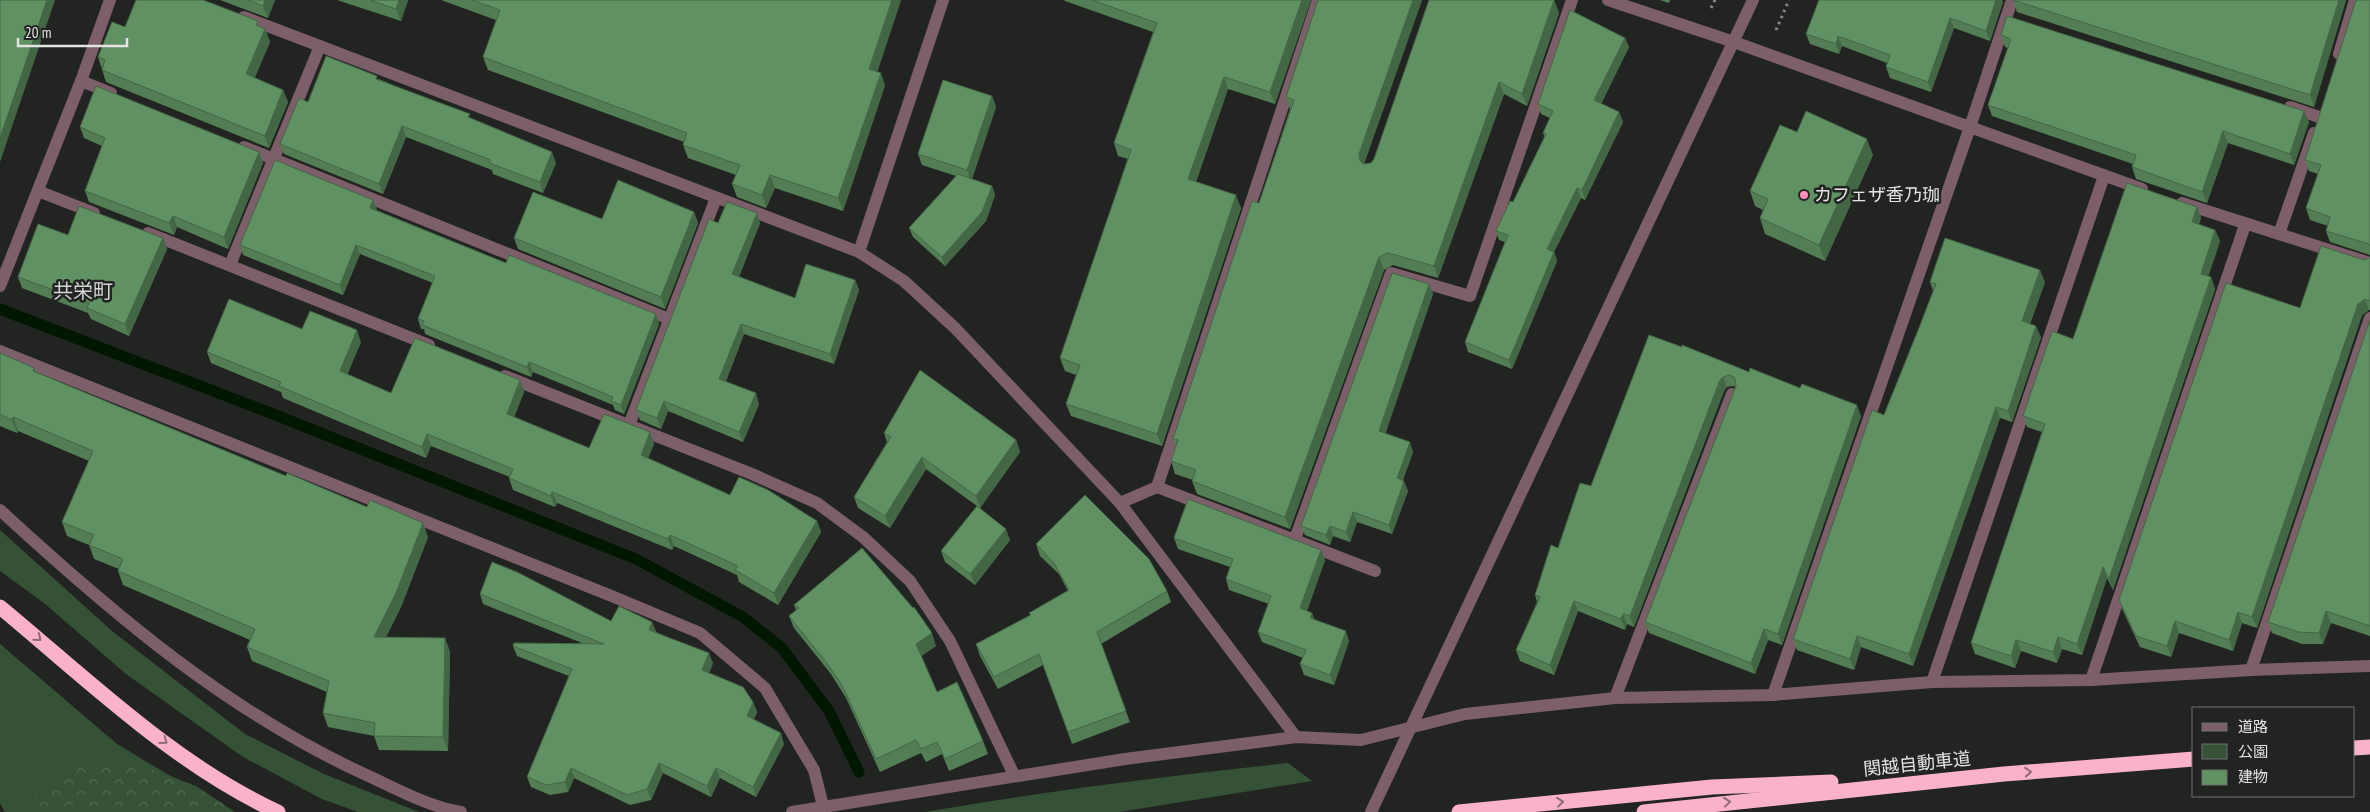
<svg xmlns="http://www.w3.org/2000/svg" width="2370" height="812" viewBox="0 0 2370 812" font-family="'PT Sans Narrow','Noto Sans JP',sans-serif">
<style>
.green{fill:#365236}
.forest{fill:url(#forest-crowns)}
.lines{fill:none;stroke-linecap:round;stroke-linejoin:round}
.stream{stroke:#011702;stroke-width:11}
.path{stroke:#878887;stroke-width:3;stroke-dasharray:2.5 4;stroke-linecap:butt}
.minor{stroke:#7c5f69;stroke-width:12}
.tertiary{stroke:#7c5f69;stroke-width:12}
.motorway{stroke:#fab2cb;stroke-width:15}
.wall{fill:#537d54}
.shaded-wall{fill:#436645}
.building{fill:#609162;stroke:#436645}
.oneway{stroke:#8e6b76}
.poi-dot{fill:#ff8eb9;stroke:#222422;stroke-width:2}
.labels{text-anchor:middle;stroke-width:5;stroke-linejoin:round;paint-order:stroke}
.poi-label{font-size:18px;fill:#e3e4e3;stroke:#222422;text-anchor:start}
.street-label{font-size:18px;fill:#e3e4e3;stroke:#222422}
.quarter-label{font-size:20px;fill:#d2d5d2;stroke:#222422}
</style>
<defs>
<pattern id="forest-crowns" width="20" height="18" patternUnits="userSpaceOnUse" patternTransform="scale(1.25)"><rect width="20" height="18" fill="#365236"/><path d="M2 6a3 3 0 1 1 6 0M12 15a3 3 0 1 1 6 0" fill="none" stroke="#536b53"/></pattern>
</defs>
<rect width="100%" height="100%" fill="#222422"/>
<!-- green -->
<g class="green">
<polygon points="0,530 112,631 245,734 324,774 419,812 358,812 322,799 243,757 126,674 44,603 0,571"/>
<polygon points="0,644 117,744 187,786 227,812 5,812 0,803"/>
<path d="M1288 763 1312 781 1119 812H925C1046 791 1166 776 1288 763Z"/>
</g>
<!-- forest -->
<polygon class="forest" points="131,761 196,786 235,812 31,812 27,798 83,764"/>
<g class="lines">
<!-- stream -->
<polyline class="stream" points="0,309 263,410 636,559 743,617 782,648 829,711 859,772"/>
<!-- path -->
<g class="path">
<polyline points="1711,8 1715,0"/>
<polyline points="1776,30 1789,0"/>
</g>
<!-- minor -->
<g class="minor">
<polyline points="1608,0 1734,42 2142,189"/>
<polyline points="244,17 859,252 904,281 955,328 1120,503 1296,737"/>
<polyline points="2339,54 2355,0"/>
<polyline points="81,81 111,93"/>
<polyline points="2290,107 2319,117"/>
<polyline points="244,147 669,319"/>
<polyline points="38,191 94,213"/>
<polyline points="2182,203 2370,263"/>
<polyline points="148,233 429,345"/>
<polyline points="2279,234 2314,133"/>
<polyline points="859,252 943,0"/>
<polyline points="230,265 320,46"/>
<polyline points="0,286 81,81 110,0"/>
<polyline points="0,351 614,597 700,633 765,688 814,770 823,806"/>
<polyline points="505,376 752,474 817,503 863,537 910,581 950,641 1014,775"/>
<polyline points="629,425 716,198"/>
<polyline points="1157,487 1375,571"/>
<polyline points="1120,503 1157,487 1318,0"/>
<path d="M0 510C113 614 231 715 373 778 400 791 431 807 461 812"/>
<polyline points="1295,539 1391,273 1470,296 1572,0"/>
<polyline points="2251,670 2370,318"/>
<polyline points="2091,680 2245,225"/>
<polyline points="1932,682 2104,176"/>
<polyline points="1773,695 1970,127 2012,0"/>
<polyline points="1615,698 1732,394"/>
<polyline points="792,812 1125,759 1296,737 1361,740 1465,714 1615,698 1773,695 1932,682 2091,680 2251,670 2370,666"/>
</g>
<!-- tertiary -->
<polyline class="tertiary" points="1371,812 1753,0"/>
<!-- motorway -->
<g class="motorway">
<path d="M0 607C86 678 175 765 278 812"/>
<polyline points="2354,748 2370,747"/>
<polyline points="1459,812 1712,787 1831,782"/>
<polyline points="1644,812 2004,774 2194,759"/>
</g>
</g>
<!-- wall -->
<g class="wall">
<polygon points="220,0 275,0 268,18"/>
<polygon points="337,0 408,0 401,21"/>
<polygon points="441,0 901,0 877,72 885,85 843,211 775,188 766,208 737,197 732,184 736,175 688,158 683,145 684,142 488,70 483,57 496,20"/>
<polygon points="1064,0 1311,0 1275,104 1228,89 1196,182 1241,208 1162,446 1071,416 1066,404 1076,375 1065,371 1060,358 1128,159 1118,156 1114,143 1153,32 1065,1"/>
<polygon points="1318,0 1422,0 1364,164 1371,163 1554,0 1559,13 1527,106 1504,94 1438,278 1393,265 1384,270 1290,529 1197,494 1192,481 1193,480 1175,474 1171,461 1176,446 1173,439 1259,203 1290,109 1286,97"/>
<polygon points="1660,0 1670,0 1669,3"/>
<polygon points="1819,0 2002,0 2003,2 1990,41 1954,28 1931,92 1890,78 1886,67 1887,63 1842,46 1839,54 1810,44 1806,34"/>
<polygon points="2013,0 2346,0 2314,107 2017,12"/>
<polygon points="2370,0 2370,255 2330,242 2326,231 2328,226 2310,220 2306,208 2318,174 2309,171 2305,160"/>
<polygon points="260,27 265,29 270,42 254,78 283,90 288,102 269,148 106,82 98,57"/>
<polygon points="2001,35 2309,122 2294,165 2228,143 2207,203 2136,179 2132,167 2133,164 1992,116 1988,105 2008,48 2005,47"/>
<polygon points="1625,38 1629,47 1601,104 1619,112 1623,122 1585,200 1581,198 1554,252 1557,261 1512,369 1468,352 1465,342 1505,242 1499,240 1496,231 1513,202 1545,138 1543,133 1550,118 1541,114 1538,104"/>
<polygon points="379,79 471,118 556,163 543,193 493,174 492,170 406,137 383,194 284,154 280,144"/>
<polygon points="992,96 996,107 972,179 992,186 995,195 986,221 945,266 913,237 909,228 956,176 922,165 918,154"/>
<polygon points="80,127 259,152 263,163 228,249 177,227 174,235 89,202 85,191 102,146 84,138"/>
<polygon points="1797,132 1873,155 1825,261 1765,234 1760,218 1763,210 1755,206 1750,191"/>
<polygon points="2197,207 2201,218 2199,224 2215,230 2220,241 2208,277 2211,277 2215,289 2113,590 2107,578 2082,655 2062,649 2057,663 2021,651 2015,668 1975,654 1971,643 2042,432 2027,427 2023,416 2073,339"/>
<polygon points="377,209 376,210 506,263 659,324 624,414 615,410 613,405 533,372 531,377 425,334 424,329 421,329 418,319 433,283 360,254 343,295 243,255 240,245"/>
<polygon points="694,212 698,223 665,309 518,249 514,238 602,219"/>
<polygon points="718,223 760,223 739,277 795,298 855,280 859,290 834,364 744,334 726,381 759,404 743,442 668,411 661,429 640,420 636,410"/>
<polygon points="68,235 163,238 167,249 129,336 91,319 88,313 22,288 18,277"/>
<polygon points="2370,258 2370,310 2369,310 2362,315 2257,628 2242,623 2233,651 2179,633 2171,657 2140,647 2123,611 2119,600 2300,308 2364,260"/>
<polygon points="1930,282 2045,282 2030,324 2041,337 2012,422 2000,418 1913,666 1861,647 1854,670 1797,650 1793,639 1919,328 1933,291"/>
<polygon points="1429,284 1433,294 1385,433 1413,452 1403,480 1408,491 1392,534 1357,522 1350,542 1333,536 1330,545 1305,535 1301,526"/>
<polygon points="2370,320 2370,636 2331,623 2323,644 2302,644 2272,633 2268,622"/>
<polygon points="302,329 361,342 347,374 391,393 520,380 524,392 514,417 589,448 650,432 654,444 648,458 730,495 817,521 821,532 778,605 739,582 737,575 674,546 672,550 557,503 555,507 513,490 509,478 510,477 431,446 426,458 283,398 281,392 211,363 207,352"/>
<polygon points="1649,335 1749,372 1861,416 1782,645 1768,640 1755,674 1649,633 1645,622 1735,387 1734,386 1727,387 1724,391 1634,627 1627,624 1625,630 1578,611 1554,675 1520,661 1516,650 1537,602 1535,595 1591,486"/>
<polygon points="0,353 34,368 36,372 428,537 401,607 386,637 445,638 450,652 448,751 379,750 374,736 328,727 323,713 327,692 252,661 247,647 250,640 123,585 118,571 119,569 94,559 89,545 67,536 62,522 89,461 18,431 17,433 0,426"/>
<polygon points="884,433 1016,440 1020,452 980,508 1010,540 975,585 945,562 941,551 977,506 926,469 890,528 858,508 854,497 887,442"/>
<polygon points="1174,538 1325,560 1307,611 1315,620 1349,641 1334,685 1304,675 1300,664 1303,658 1262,642 1258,632 1269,604 1229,590 1226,579 1230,567 1178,549"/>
<polygon points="1036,544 1167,591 1171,602 1101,644 1130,722 1072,744 1043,665 998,689 980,656 976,644 1030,615 1068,591 1059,574 1040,556"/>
<polygon points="480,594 611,621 652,622 656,632 713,663 709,673 753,702 757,712 754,719 784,744 756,797 720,778 711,797 663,773 651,800 630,805 574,778 568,792 550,795 531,787 527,777 569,676 517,656 513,646 582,643 483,604"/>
<polygon points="794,605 936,646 921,656 937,692 983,741 988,754 949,771 942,754 926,762 921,753 880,772 846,698 831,674 794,628 789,616 796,610"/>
</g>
<!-- shaded-wall -->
<g class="shaded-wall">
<polygon points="47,0 55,0 0,162 0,138"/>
<polygon points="265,0 275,0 268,18 263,6"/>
<polygon points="399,0 408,0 401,21 396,9"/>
<polygon points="892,0 901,0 874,82 869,69"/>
<polygon points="1302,0 1311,0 1275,104 1270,92"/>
<polygon points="1413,0 1422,0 1363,166 1360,161 1359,154"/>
<polygon points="1554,0 1559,13 1527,106 1522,94"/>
<polygon points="1996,0 2002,0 2003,2 1990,41 1986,31"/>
<polygon points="2339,0 2346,0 2314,107 2310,95"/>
<polygon points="1950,18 1954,28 1931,92 1928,82"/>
<polygon points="265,29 270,42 251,87 246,74"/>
<polygon points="1838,36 1842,46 1839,54 1836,44"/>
<polygon points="1625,38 1629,47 1598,110 1594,100"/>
<polygon points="881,73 885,85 843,211 838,198"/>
<polygon points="1224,77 1228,89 1192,192 1188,179"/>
<polygon points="1499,82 1504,94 1438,278 1434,266"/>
<polygon points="283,90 288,102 269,148 265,136"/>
<polygon points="992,96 996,107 971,181 967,170"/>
<polygon points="2304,111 2309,122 2294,165 2290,154"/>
<polygon points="1619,112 1623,122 1585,200 1582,190"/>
<polygon points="402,126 406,137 383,194 379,184"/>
<polygon points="2223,131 2228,143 2207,203 2202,192"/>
<polygon points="1867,139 1873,155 1825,261 1819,245"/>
<polygon points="259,152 263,163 228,249 224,237"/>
<polygon points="552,152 556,163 543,193 540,182"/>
<polygon points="770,175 775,188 766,208 762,195"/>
<polygon points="992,186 995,195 986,221 945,266 942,257"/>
<polygon points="1577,188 1581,198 1554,252 1557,261 1512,369 1509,360 1547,249"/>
<polygon points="1236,195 1241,208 1162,446 1157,434"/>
<polygon points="373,200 377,209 374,217 370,208"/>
<polygon points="2197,207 2201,218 2196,233 2192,222"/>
<polygon points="694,212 698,223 665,309 661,297"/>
<polygon points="757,213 760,223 736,284 732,274"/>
<polygon points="173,216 177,227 174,235 169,223"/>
<polygon points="2215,230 2220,241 2205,286 2201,274"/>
<polygon points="163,238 167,249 129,336 125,324"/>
<polygon points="356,245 360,254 343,295 340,285"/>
<polygon points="1379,257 1384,270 1290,529 1285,517"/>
<polygon points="2040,270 2045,282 2027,332 2022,321"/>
<polygon points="2211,277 2215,289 2113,590 2109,579"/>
<polygon points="855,280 859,290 834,364 830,354"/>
<polygon points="1429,284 1433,294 1383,441 1379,431"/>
<polygon points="2365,299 2369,310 2362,315 2257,628 2252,617 2358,304"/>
<polygon points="656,314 659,324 624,414 621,405"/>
<polygon points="741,324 744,334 723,389 719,379"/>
<polygon points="2036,326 2041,337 2012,422 2008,411"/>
<polygon points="357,330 361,342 344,383 340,371"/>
<polygon points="529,362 533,372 531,377 527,367"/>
<polygon points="1723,377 1727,387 1724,391 1634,627 1630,616 1720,380"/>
<polygon points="520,380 524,392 511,426 507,414"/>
<polygon points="756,393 759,404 743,442 739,432"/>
<polygon points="664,401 668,411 661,429 657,418"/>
<polygon points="1857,405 1861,416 1782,645 1778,634"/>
<polygon points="1996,407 2000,418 1913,666 1909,654"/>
<polygon points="13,417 18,431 17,433 12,420"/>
<polygon points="650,432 654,444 645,466 641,455"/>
<polygon points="427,434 431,446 426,458 422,447"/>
<polygon points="1016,440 1020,452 980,508 976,496"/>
<polygon points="1410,442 1413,452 1400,488 1397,478"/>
<polygon points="922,457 926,469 890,528 885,516"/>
<polygon points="1404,481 1408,491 1392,534 1389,525"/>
<polygon points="552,492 557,503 555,507 551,496"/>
<polygon points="1353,512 1357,522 1350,542 1346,532"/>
<polygon points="817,521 821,532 778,605 774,593"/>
<polygon points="423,523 428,537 401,607 379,651 374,637"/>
<polygon points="1330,526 1333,536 1330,545 1326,535"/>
<polygon points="1006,529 1010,540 975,585 970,574"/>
<polygon points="670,535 674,546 672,550 668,539"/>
<polygon points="1321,550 1325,560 1304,619 1300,608"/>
<polygon points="2103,567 2107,578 2082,655 2077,644"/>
<polygon points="1574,601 1578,611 1554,675 1550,665"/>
<polygon points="2326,611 2331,623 2323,644 2319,633"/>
<polygon points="2238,612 2242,623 2233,651 2229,640"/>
<polygon points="1312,613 1316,623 1310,618"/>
<polygon points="1623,614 1627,624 1625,630 1621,619"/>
<polygon points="2175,621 2179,633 2171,657 2167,646"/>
<polygon points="652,622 656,632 652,640 649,630"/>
<polygon points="1764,629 1768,640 1755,674 1751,663"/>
<polygon points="1346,631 1349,641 1334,685 1330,675"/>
<polygon points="932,633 936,646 920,657 916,644"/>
<polygon points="1857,636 1861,647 1854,670 1850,659"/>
<polygon points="2058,637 2062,649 2057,663 2053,652"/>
<polygon points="445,638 450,652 448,751 443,737"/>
<polygon points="2016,640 2021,651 2015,668 2011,656"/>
<polygon points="709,653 713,663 706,680 702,670"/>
<polygon points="753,702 757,712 751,726 747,716"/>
<polygon points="781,733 784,744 756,797 753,787"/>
<polygon points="659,763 663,773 651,800 647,789"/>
<polygon points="571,768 574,778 568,792 565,782"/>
<polygon points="716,768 720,778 711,797 707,786"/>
</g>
<!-- building -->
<g class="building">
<polygon points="0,0 47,0 0,138"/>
<polygon points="136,0 203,0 258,21 256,25 265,29 246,74 283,90 265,136 102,70 105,60 98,57 112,22 125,27"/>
<polygon points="248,0 265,0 263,6"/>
<polygon points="370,0 399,0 396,9"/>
<polygon points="472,0 892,0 869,69 881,73 838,198 770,175 762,195 732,184 740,165 683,145 687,133 483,57 500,10"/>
<polygon points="1092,0 1302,0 1270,92 1224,77 1188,179 1236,195 1157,434 1066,404 1080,365 1060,358 1131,150 1114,143 1157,23"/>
<polygon points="1318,0 1413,0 1359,154 1360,161 1364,164 1371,163 1374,159 1429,0 1554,0 1522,94 1499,82 1434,266 1388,253 1379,257 1285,517 1192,481 1196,470 1171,461 1178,440 1173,439 1252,201 1259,203 1294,100 1286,97"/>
<polygon points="1819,0 1996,0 1986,31 1950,18 1928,82 1886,67 1890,55 1838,36 1836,44 1806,34"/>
<polygon points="2013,0 2339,0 2310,95"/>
<polygon points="2356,0 2370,0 2370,246 2369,244 2326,231 2330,217 2306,208 2321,165 2305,160"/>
<polygon points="1570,10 1625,38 1594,100 1619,112 1582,190 1577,188 1547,249 1554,252 1509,360 1465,342 1508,235 1496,231 1510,201 1513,202 1546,134 1543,133 1553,111 1538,104"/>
<polygon points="2007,16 2304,111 2290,154 2223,131 2202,192 2132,167 2136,155 1988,105 2011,39 2001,35"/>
<polygon points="326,56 377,76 376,79 470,114 468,117 552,152 540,182 489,163 491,160 402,126 379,184 280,144 299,98 308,102"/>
<polygon points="943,80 992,96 967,170 918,154"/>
<polygon points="96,86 259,152 224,237 173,216 169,223 85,191 105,138 80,127"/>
<polygon points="1806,111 1867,139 1819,245 1760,218 1768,199 1750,191 1780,125 1797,132"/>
<polygon points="275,160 373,200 370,208 506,263 509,255 656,314 621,405 611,401 613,397 529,362 527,367 422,325 424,321 418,319 435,276 356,245 340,285 240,245"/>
<polygon points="958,174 992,186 982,212 942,257 909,228"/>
<polygon points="618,180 694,212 661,297 514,238 533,192 602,219"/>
<polygon points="2127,183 2197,207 2192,222 2215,230 2201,274 2211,277 2109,579 2103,567 2077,644 2058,637 2053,652 2016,640 2011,656 1971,643 2045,424 2023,416 2052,331 2073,339"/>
<polygon points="727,202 757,213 732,274 795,298 806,264 855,280 830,354 741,324 719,379 756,393 739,432 664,401 657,418 636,410 709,219 718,223"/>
<polygon points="79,206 163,238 125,324 87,308 89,303 18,277 38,224 68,235"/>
<polygon points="1945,238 2040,270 2022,321 2036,326 2008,411 1996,407 1909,654 1857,636 1850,659 1793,639 1872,410 1884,415 1919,328 1936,284 1930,282"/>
<polygon points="2321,246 2364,260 2370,258 2370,301 2365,299 2358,304 2252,617 2238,612 2229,640 2175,621 2167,646 2136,636 2119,600 2226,283 2300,308"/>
<polygon points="1392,273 1429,284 1379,431 1410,442 1397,478 1404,481 1389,525 1353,512 1346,532 1330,526 1326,535 1301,526"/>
<polygon points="229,299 302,329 310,311 357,330 340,371 391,393 415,338 520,380 507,414 589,448 604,414 650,432 641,455 730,495 739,477 768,490 817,521 774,593 735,570 738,566 670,535 668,539 552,492 551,496 509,478 513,469 427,434 422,447 279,386 281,382 207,352"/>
<polygon points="2370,320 2370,626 2326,611 2319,633 2298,632 2268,622"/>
<polygon points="1649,335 1682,347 1682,345 1749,372 1750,368 1800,388 1802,384 1857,405 1778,634 1764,629 1751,663 1645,622 1736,386 1735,378 1730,375 1723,377 1720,380 1630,616 1623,614 1621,619 1574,601 1550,665 1516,650 1540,597 1535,595 1551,545 1558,548 1580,483 1591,486"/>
<polygon points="0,353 34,368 33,371 286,476 287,473 367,507 370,500 423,523 396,593 374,637 445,638 443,737 374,736 375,723 323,713 329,681 247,647 255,629 118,571 123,559 89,545 94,535 62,522 93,451 13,417 12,420 0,414"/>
<polygon points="920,370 1016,440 976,496 922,457 885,516 854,497 891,437 884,433"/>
<polygon points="1085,495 1149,559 1167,591 1097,632 1126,711 1068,732 1039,654 994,677 976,644 1031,615 1029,613 1069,590 1054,563 1036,544"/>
<polygon points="1188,499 1321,550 1300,608 1312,613 1310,618 1346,631 1330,675 1300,664 1306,650 1258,632 1271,596 1226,579 1233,559 1174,538"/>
<polygon points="977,506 1006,529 970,574 941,551"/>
<polygon points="862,548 913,608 914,607 932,633 916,644 937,692 957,682 983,741 945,759 937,742 921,749 916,740 876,759 842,685 826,662 789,616 799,608 794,605"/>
<polygon points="492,562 517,572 611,621 619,606 652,622 649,630 709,653 702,670 743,687 753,702 747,716 781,733 753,787 716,768 707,786 659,763 647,789 627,795 571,768 565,782 546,785 527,777 572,669 513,646 514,643 604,644 480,594"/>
</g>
<!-- one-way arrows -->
<defs><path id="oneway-chevron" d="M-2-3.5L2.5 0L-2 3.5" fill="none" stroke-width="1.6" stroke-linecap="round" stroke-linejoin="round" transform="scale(1.25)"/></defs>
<g class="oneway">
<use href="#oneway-chevron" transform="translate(38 638) rotate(39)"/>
<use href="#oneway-chevron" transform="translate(164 741) rotate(36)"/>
<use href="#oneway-chevron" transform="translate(2028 772) rotate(-5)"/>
<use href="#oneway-chevron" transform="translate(1560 802) rotate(-6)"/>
<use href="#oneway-chevron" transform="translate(1727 802) rotate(-6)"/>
</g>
<!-- markers -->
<circle class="poi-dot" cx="1804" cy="195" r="5"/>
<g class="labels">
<!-- poi labels -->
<g class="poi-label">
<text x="1814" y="201">カフェザ香乃珈</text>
</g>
<!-- street labels -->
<g class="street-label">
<text transform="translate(1917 764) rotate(-6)" y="6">関越自動車道</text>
</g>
<!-- quarter labels -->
<g class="quarter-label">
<text x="83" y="298">共栄町</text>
</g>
</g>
<!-- legend -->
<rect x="2192" y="707" width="162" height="90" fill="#222422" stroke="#6f716f"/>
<rect x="2202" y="723" width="25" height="8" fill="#7c5f69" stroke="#6f716f"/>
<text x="2238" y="732" font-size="15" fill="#e3e4e3">道路</text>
<rect x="2202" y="744" width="25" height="15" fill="#365236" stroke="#6f716f"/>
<text x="2238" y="757" font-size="15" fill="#e3e4e3">公園</text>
<rect x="2202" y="770" width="25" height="15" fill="#609162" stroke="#6f716f"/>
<text x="2238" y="782" font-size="15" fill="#e3e4e3">建物</text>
<!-- scale -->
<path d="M18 38v8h109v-8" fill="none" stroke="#e3e4e3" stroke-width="2.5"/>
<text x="25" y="38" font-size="15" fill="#e3e4e3" stroke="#222422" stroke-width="4" paint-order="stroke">20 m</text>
</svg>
